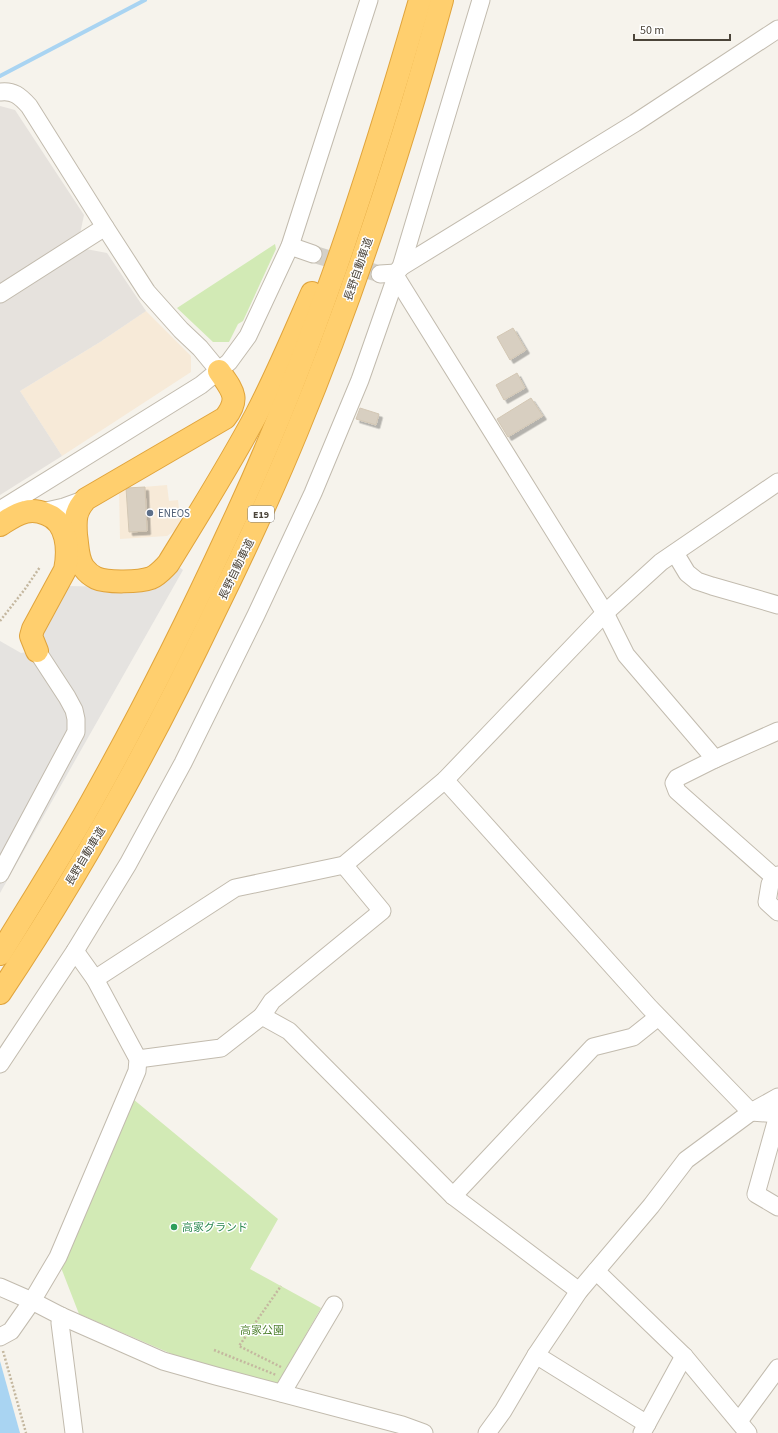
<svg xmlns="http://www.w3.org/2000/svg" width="778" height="1433" viewBox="0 0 778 1433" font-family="'Source Sans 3','Noto Sans JP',sans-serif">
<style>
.commercial{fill:#f7ead8}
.industrial{fill:#e6e2dd}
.green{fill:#d2eab5}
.parking{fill:#e5e3e0}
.water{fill:#a9d4f2}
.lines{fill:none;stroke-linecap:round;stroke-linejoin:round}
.stream{stroke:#a9d4f2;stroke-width:4}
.building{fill:#d8cfc1;stroke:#d3c7b4;filter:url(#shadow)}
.minor-tunnel{stroke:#d4d0c8;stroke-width:17;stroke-dasharray:17 8;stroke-linecap:butt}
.minor-casing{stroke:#c2bbae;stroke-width:19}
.highway-casing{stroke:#e0a43c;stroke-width:24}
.path{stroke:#c4b79f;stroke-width:2.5;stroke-dasharray:2 2;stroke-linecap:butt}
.minor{stroke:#fff;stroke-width:17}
.highway{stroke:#ffcf6e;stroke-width:22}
.service-dot{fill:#5c6f8a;stroke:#fff;stroke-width:1.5}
.leisure-dot{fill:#2e9e5b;stroke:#fff;stroke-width:1.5}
.labels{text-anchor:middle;stroke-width:3;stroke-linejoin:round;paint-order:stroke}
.shield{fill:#fff;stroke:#817c74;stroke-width:1}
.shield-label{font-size:10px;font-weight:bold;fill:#4b4439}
.street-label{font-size:11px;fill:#4b4439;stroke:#fff}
.service-label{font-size:11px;fill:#4e5e75;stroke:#fff;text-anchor:start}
.leisure-label{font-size:11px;fill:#27864d;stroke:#fff;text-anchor:start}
.park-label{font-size:11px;fill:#4a7f2a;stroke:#fff}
</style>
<defs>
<filter id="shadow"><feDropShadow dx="3.5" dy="3.5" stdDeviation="0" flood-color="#0004"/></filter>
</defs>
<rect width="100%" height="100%" fill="#f6f3ec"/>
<!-- commercial -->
<g class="commercial">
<polygon points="146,311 191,356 191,372 62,456 20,391 100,342"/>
<polygon points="167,485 169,501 178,500 181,526 167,536 120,539 119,489"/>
</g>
<!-- industrial -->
<g class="industrial">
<polygon points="0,106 15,110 84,215 80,234 0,284"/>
<polygon points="86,249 107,253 146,311 100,342 20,391 62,456 0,495 0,303"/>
</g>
<!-- green -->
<g class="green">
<polygon points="275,244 276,249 243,321 238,324 229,342 213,342 177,308"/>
<polygon points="133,1099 278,1219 250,1269 321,1308 277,1385 195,1364 79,1314 60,1265"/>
</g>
<!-- parking -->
<polygon class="parking" points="175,564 183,570 0,893 0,641 21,653 27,652 66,586 124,587"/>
<!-- water -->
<polygon class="water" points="0,1361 20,1433 0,1433"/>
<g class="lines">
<!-- stream -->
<polyline class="stream" points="0,76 145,0"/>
</g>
<!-- building -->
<g class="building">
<polygon points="513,328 526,350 510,360 497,337"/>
<polygon points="517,373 525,388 504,400 496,385"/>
<polygon points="531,398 543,416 508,437 497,419"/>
<polygon points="360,408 379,414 376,425 356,419"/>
<polygon points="145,487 147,531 129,532 126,488"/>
</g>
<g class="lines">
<!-- minor-tunnel -->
<polyline class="minor-tunnel" points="313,254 380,274"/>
<!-- minor casing -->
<g class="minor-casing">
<g id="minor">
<path d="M0 92C13 90 20 96 29 106L105 227 147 292 181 330 200 348 219 371"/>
<polyline points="290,246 313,254"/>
<polyline points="401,267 635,123 778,29"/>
<polyline points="380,274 396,273"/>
<polyline points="396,277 605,613 626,655 715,759 778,731"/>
<polyline points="0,294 105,227"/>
<polyline points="0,510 201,385 229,362 248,336 290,246 369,0"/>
<polyline points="42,512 64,507 86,499"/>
<polyline points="675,553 687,573 697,581 712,586 778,605"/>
<polyline points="715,759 677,778 674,783 677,791 775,878"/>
<polyline points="445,780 649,1007 745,1106 751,1112 778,1114"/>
<polyline points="0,874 76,732 76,719 74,710 67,697 37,651"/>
<polyline points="778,875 770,884 767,902 778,912"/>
<polyline points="95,979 235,888 344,865 445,780 605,613 661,562 778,482"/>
<polyline points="262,1016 289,1031 453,1196 579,1291"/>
<polyline points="138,1059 221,1048 262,1016 272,1001 382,911 344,865"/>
<polyline points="0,1064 75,951 128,864 183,763 256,615 313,493 360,380 396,277 396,273 401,267 481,0"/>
<polyline points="778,1115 756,1194 778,1207"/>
<polyline points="453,1196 593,1047 633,1037 658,1017"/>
<polyline points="596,1271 684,1356 748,1433"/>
<polyline points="0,1287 32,1301 61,1316 163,1361 216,1376 402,1425 424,1433"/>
<polyline points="61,1316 60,1323 74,1433"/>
<polyline points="0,1337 11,1331 32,1301 58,1257 137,1071 138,1059 95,979 75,951"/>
<polyline points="536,1355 647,1424"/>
<polyline points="282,1393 334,1305"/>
<polyline points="739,1421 778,1368"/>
<polyline points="487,1433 503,1411 536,1355 579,1291 651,1206 686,1160 751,1112 778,1097"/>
<polyline points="642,1433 684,1356"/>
</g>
</g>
<!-- highway casing -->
<g class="highway-casing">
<g id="highway">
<path d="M219 371C232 390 241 398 225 418L86 499C75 511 75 519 76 535 78 547 77 559 84 568 87 572 92 576 96 578 107 583 140 582 151 578 158 575 163 569 168 564 198 515 229 466 256 415 277 375 294 334 312 293"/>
<path d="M0 525C8 520 16 514 25 512 32 510 39 511 46 514 68 522 69 550 65 570L33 629 31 636 37 651"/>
<path d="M0 954C33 900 67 847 97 792 145 706 189 618 230 529 310 359 368 180 420 0"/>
<path d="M0 993C81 872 152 743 215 611 244 552 272 492 297 431 355 291 402 146 442 0"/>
</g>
</g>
<!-- path -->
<g class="path">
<polyline points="0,621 25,589 40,567"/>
<polyline points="214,1350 276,1375"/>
<polyline points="3,1351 26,1433"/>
<polyline points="281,1367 239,1346 281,1286"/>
</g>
<!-- minor -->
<use href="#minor" class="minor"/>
<!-- highway -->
<use href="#highway" class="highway"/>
</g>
<!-- markers -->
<circle class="service-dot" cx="150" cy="513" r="4"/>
<circle class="leisure-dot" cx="174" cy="1227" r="4"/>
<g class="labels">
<!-- shield labels -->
<rect class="shield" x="248" y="506" width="26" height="16" rx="3"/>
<g class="shield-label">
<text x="261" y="518">E19</text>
</g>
<!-- street labels -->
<g class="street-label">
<text transform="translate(358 269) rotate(-71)" y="4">長野自動車道</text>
<text transform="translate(236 569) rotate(-64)" y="4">長野自動車道</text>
<text transform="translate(85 856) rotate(-59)" y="4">長野自動車道</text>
</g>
<!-- service labels -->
<g class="service-label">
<text x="158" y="517">ENEOS</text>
</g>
<!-- leisure labels -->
<g class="leisure-label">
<text x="182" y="1231">高家グランド</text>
</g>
<!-- park labels -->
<g class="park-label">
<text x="262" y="1334">高家公園</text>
</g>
</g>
<!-- scale -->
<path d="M634 34v6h96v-6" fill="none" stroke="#4b4439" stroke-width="2"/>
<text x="640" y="34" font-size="12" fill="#4b4439" stroke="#ffffff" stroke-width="3" paint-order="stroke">50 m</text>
</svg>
